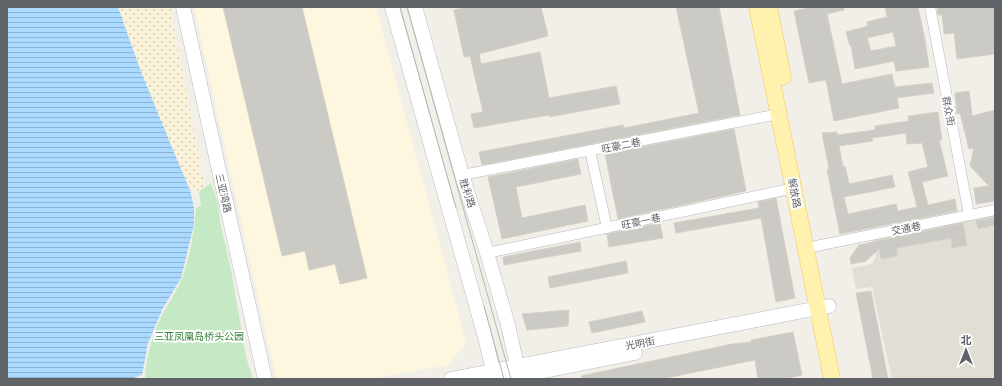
<svg xmlns="http://www.w3.org/2000/svg" width="1002" height="386" viewBox="0 0 1002 386" font-family="'Fira Sans Condensed','Noto Sans SC',sans-serif">
<style>
.commercial{fill:#fef7e0}
.education{fill:#e1ded6}
.green{fill:#c5e8c5}
.sand{fill:url(#sand-dots)}
.water{fill:url(#water-rules)}
.building{fill:#cccac5;stroke:#d6d1c6;fill-rule:evenodd}
.lines{fill:none;stroke-linecap:round;stroke-linejoin:round}
.street-casing{stroke:#b5b8bc;stroke-width:11}
.secondary-casing{stroke:#b6babf;stroke-width:15}
.primary-casing{stroke:#f2c960;stroke-width:17}
.street{stroke:#fff;stroke-width:10}
.secondary{stroke:#fff;stroke-width:14}
.primary{stroke:#fff2af;stroke-width:16}
.tram{stroke:#b6b7b8;stroke-width:1}
.labels{text-anchor:middle;stroke-width:4;stroke-linejoin:round;paint-order:stroke}
.street-label{font-size:10px;fill:#5f6368;stroke:#fff}
.park-label{font-size:10px;fill:#348238;stroke:#fff}
</style>
<defs>
<pattern id="sand-dots" width="8" height="8" patternUnits="userSpaceOnUse"><rect width="8" height="8" fill="#fbf3d9"/><path d="M2 2h.1M6 6h.1" fill="none" stroke="#cec8b4" stroke-width="1.8" stroke-linecap="round"/></pattern>
<pattern id="water-rules" width="6" height="5" patternUnits="userSpaceOnUse"><rect width="6" height="5" fill="#aadaff"/><path d="M0 2.5h6" fill="none" stroke="#8eb4d2"/></pattern>
</defs>
<rect width="100%" height="100%" fill="#f1efe8"/>
<!-- commercial -->
<polygon class="commercial" points="194,7 376,7 466,342 449,365 368,379 281,379 275,374"/>
<!-- education -->
<polygon class="education" points="995,214 995,379 892,379 872,287 856,289 852,268 872,264 876,257 873,240"/>
<!-- green -->
<path class="green" d="M211 183 218 203 220 222 231 269 246 357 253 379H145C146 358 152 336 161 317 167 305 176 293 181 280 190 260 194 230 196 208L201 206 199 192Z"/>
<!-- sand -->
<path class="sand" d="M118 7H170L204 183 203 188 200 190H190C164 130 140 69 118 7Z"/>
<!-- water -->
<polygon class="water" points="7,7 118,7 140,69 173,150 190,190 194,208 194,224 181,278 163,308 148,343 142,375 131,379 7,379"/>
<!-- building -->
<g class="building">
<polygon points="223,7 302,7 367,278 340,284 335,264 309,270 305,251 282,256"/>
<polygon points="467,7 541,7 548,36 479,54 481,64 540,52 549,98 616,86 620,104 549,117 549,115 474,128 471,114 483,112 470,56 464,57 454,10"/>
<polygon points="676,7 719,7 740,115 482,165 479,152 623,125 624,128 699,113"/>
<polygon points="813,7 844,7 844,10 827,14 842,84 892,74 895,87 932,83 934,93 897,98 899,108 834,121 826,80 809,83 794,11"/>
<path d="M885 7H918L925 40 929 67 896 71 894 61 855 69 851 45 850 46 846 32 868 26 867 22 887 17ZM893 32 896 46 871 51 867 38Z"/>
<polygon points="937,7 995,7 995,54 957,59 954,33 944,34 942,15 938,15"/>
<polygon points="969,91 972,116 995,110 995,201 976,204 974,188 989,186 970,166 974,148 969,149 960,113 957,114 955,93"/>
<path d="M938 112 942 140H939L948 176 922 182 928 205 955 199 957 211 840 234 827 170 829 169 822 133 837 132V135L875 130V126L909 121 908 116ZM906 133 907 144 922 143 928 167 908 172 917 207 898 211 896 204 848 214 844 197 895 187 892 175 849 184 845 166 843 167 839 146 873 141 872 138Z"/>
<polygon points="734,129 746,191 618,219 605,154"/>
<polygon points="578,159 581,174 516,187 522,218 585,205 588,221 502,239 488,177"/>
<polygon points="776,198 795,298 776,302 761,218 676,233 674,223 759,208 758,202"/>
<polygon points="995,217 995,225 978,229 976,221"/>
<polygon points="660,223 663,238 609,247 607,234"/>
<polygon points="963,223 967,245 952,248 951,238 897,248 897,256 881,259 879,249 866,261 851,264 850,258 859,245"/>
<polygon points="580,242 581,251 504,265 503,257"/>
<polygon points="626,261 628,273 550,288 548,277"/>
<polygon points="871,291 888,379 873,379 856,293"/>
<polygon points="569,310 568,326 527,330 522,314"/>
<polygon points="642,311 645,322 592,333 589,322"/>
<polygon points="793,332 802,375 783,379 758,379 755,360 661,379 582,379 581,376 732,344 751,342 751,340"/>
</g>
<g class="lines">
<!-- street casing -->
<g class="street-casing">
<g id="street">
<polyline points="930,7 969,215"/>
<polyline points="590,151 607,228"/>
<polyline points="462,175 779,114"/>
<polyline points="816,246 995,210"/>
<polyline points="487,253 794,188"/>
</g>
</g>
<!-- secondary casing -->
<g class="secondary-casing">
<g id="secondary">
<polyline points="183,7 265,379"/>
<polyline points="392,7 485,337 495,379"/>
<polyline points="415,7 462,175 487,253 508,325 520,379"/>
<polyline points="451,379 829,306"/>
<polyline points="504,379 635,353"/>
</g>
</g>
<!-- primary casing -->
<g class="primary-casing">
<g id="primary">
<polyline points="757,7 832,379"/>
<polyline points="769,7 783,77"/>
</g>
</g>
<!-- street -->
<use href="#street" class="street"/>
<!-- secondary -->
<use href="#secondary" class="secondary"/>
<!-- primary -->
<use href="#primary" class="primary"/>
<!-- tram -->
<g class="tram">
<polyline points="400,7 456,208"/>
<polyline points="407,7 511,379"/>
<polyline points="484,306 504,379"/>
</g>
</g>
<g class="labels">
<!-- street labels -->
<g class="street-label">
<text transform="translate(949 111) rotate(79)" y="4">群众街</text>
<text transform="translate(621 145) rotate(-11)" y="4">旺豪二巷</text>
<text transform="translate(224 193) rotate(77)" y="4">三亚湾路</text>
<text transform="translate(468 193) rotate(72)" y="4">胜利路</text>
<text transform="translate(795 193) rotate(79)" y="4">解放路</text>
<text transform="translate(641 221) rotate(-12)" y="4">旺豪一巷</text>
<text transform="translate(906 228) rotate(-11)" y="4">交通巷</text>
<text transform="translate(640 343) rotate(-11)" y="4">光明街</text>
</g>
<!-- park labels -->
<g class="park-label">
<text x="199" y="340">三亚凤凰岛桥头公园</text>
</g>
</g>
<!-- border -->
<rect width="1002" height="386" fill="none" stroke="#5f6368" stroke-width="16"/>
<!-- north arrow -->
<g transform="translate(966 350)" stroke="#ffffff" stroke-width="3" paint-order="stroke">
<path d="M0-3L7 15L0 10L-7 15Z" fill="#5f6368"/>
<text y="-6" font-size="11" font-weight="bold" text-anchor="middle" fill="#5f6368">北</text>
</g>
</svg>
